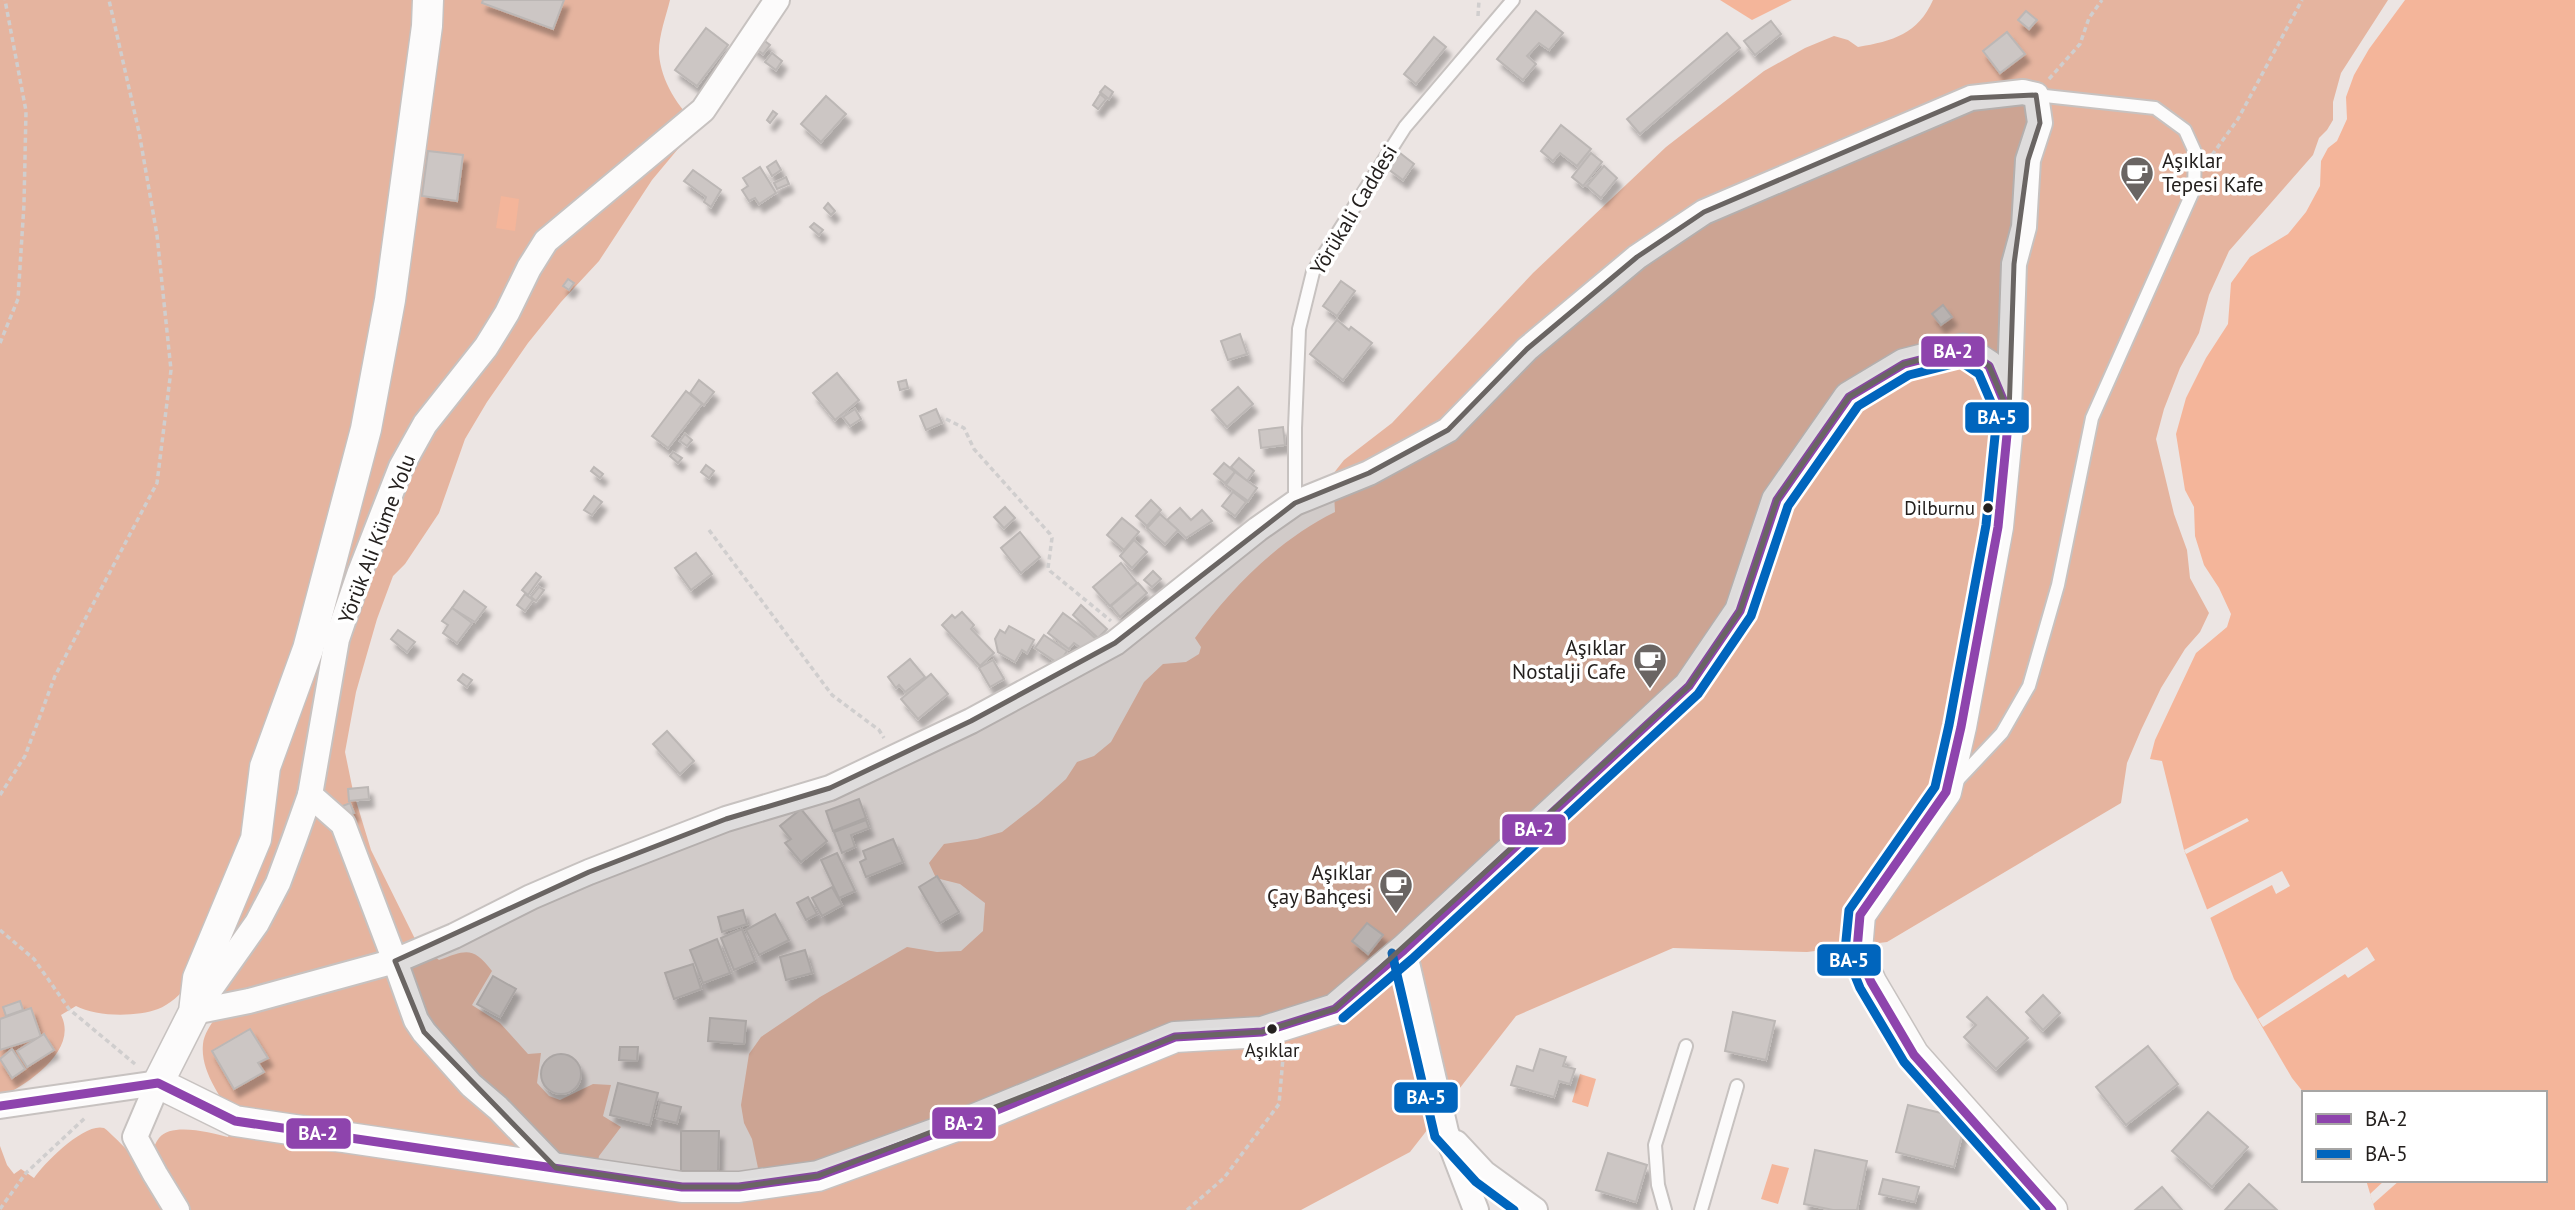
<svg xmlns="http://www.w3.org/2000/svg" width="2575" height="1210" viewBox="0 0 2575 1210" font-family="'PT Sans',sans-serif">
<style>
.forest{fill:#e5b49f}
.water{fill:#f4b59a}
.pier{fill:#ece5e3}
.building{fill:#ccc6c4;stroke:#bcb7b5;stroke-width:2;filter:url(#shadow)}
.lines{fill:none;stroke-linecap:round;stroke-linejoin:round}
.service-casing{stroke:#c7c2c0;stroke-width:16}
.minor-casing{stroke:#c7c2c0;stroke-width:28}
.tertiary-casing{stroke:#c7c2c0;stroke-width:33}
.path{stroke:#d0cece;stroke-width:3.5;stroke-dasharray:5 3.5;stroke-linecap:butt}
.service{stroke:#fcfbfb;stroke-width:12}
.minor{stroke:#fcfbfb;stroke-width:24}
.tertiary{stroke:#fcfbfb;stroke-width:30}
.bus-1-casing{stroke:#fff;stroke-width:14}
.bus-2-casing{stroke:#fff;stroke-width:14}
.bus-1{stroke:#8e44ad;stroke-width:9}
.bus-2{stroke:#0065bd;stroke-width:9}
.marked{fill:#6a6563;fill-opacity:0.2;stroke:#6a6563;stroke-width:5;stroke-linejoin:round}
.bus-dot{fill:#24201e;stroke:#fff;stroke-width:2.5}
.labels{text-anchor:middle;stroke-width:7;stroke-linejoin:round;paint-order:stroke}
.bus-label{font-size:19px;fill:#24201e;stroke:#fff;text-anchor:end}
.poi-label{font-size:21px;fill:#24201e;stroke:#fff;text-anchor:end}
.street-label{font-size:21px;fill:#24201e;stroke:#fff}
.line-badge{stroke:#fff;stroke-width:2.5}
.badge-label{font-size:19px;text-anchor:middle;font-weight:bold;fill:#fff}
</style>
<defs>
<filter id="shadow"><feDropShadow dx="4.5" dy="8" stdDeviation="2" flood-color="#0004"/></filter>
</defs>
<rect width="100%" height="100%" fill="#ece5e3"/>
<!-- forest -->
<path class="forest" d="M0 0H670C666 16 658 38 659 54 661 81 678 108 698 125L652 180 599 261 561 302 528 343 487 402 465 439 439 513 405 564 393 576 377 619 356 692 345 752 353 791 371 850 417 943 439 960C466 950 473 946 492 971L472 1005 500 1023 528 1054 541 1053 537 1083 549 1096 560 1100 593 1084 611 1085 603 1116 621 1127 599 1156 593 1185C650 1206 699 1200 757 1196L758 1168 752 1139 744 1123 741 1105 749 1054 761 1037 820 997 907 947 937 952 961 951 983 931 985 903 960 884 936 878 929 863 944 844 977 839 1002 832 1038 804 1066 779 1077 762 1094 756 1111 742 1144 682 1163 664 1186 662 1199 654 1201 647 1195 638C1230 589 1281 538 1335 512L1333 474 1344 460 1392 423 1533 273 1666 147 1764 71 1805 48 1834 36 1848 40 1858 47C1893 41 1918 34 1933 0H2388L2341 73 2333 102V120L2327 130 2319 138 2313 155 2229 251 2209 295 2199 333 2180 368 2164 409 2156 439 2174 514 2187 550 2190 578 2209 613 2200 632 2185 649 2161 688 2141 730 2127 763 2121 803 1887 942 1807 952 1673 948 1516 1016 1410 1152 1301 1210H0V1146L7 1165 14 1174 21 1169 34 1178C44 1163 85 1122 104 1128 108 1130 140 1163 148 1170 151 1159 152 1147 159 1138 172 1122 211 1133 228 1137L235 1121C222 1098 200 1072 203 1044 204 1032 215 1019 221 1009L188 985C181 994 169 1005 158 1009 137 1017 96 1017 76 1006L61 1015C79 1050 27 1085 0 1097Z"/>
<!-- water -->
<g class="water">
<polygon points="1720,0 1792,0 1752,20"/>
<polygon points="2405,0 2575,0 2575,1210 2375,1210 2366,1180 2545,1180 2545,1093 2304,1093 2292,1078 2234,979 2184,850 2162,761 2150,759 2155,740 2196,653 2227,627 2231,614 2219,588 2204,565 2195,536 2194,507 2185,490 2176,434 2186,398 2206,358 2228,324 2231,283 2250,257 2288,234 2306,212 2320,186 2321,161 2328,148 2337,141 2347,119 2346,97 2354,75 2369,49"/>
<polygon points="501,196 519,199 515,231 496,228"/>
<polygon points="1580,1074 1596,1079 1588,1107 1572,1102"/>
<polygon points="1772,1164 1789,1168 1778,1204 1761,1199"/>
</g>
<!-- pier -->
<g class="pier">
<polygon points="2247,818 2249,821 2186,854 2184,850"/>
<polygon points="2282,871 2290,886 2276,894 2272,885 2210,918 2206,910"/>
<polygon points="2367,947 2375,960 2348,978 2345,974 2263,1027 2258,1019"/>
<polygon points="2385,1180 2400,1180 2373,1204 2370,1194"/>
</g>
<!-- building -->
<g class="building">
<polygon points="483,0 564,0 553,29 482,3"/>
<polygon points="1536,11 1563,33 1549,50 1539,43 1527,56 1536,64 1523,80 1497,59"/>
<polygon points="2026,11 2037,20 2029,29 2018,20"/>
<polygon points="1771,21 1781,34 1755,55 1744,41"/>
<polygon points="706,28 728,45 697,86 675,70"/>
<polygon points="2007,32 2025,54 2000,73 1983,51"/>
<polygon points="1727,33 1740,48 1640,134 1627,119"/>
<polygon points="758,36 770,45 763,54 751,45"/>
<polygon points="1434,37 1446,47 1416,84 1404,74"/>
<polygon points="772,53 782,61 776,70 765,62"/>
<polygon points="1105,86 1113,92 1109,99 1100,92"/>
<polygon points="1100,94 1106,99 1098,109 1093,105"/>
<polygon points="826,96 846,114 821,142 801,124"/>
<polygon points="773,111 777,114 770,123 767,120"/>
<polygon points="1561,125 1591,149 1577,166 1560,153 1553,161 1541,151"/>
<polygon points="428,151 463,155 457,201 422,196"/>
<polygon points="1400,153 1414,164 1403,180 1388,169"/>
<polygon points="1591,153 1602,162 1583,186 1572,177"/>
<polygon points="776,161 781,170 772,176 767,167"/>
<polygon points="1604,166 1617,178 1601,198 1587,186"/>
<polygon points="760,167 776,193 759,204 755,198 749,201 742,190 748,186 743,178"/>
<polygon points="693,170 721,190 711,207 704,202 706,197 684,181"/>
<polygon points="786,177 789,184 777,189 774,183"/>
<polygon points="828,203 835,211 831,215 824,208"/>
<polygon points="814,223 823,230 819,235 810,227"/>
<polygon points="568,279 574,283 569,290 563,286"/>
<polygon points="1341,281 1355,291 1337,316 1323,306"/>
<polygon points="1943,305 1952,317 1941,325 1932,314"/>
<polygon points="1337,320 1349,330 1351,327 1372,343 1343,380 1310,354"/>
<polygon points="1240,334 1247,354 1228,360 1221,341"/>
<polygon points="837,373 859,400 835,420 813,393"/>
<polygon points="699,380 714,392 704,405 690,393"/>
<polygon points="906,380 908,388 900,390 898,382"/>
<polygon points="1238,387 1253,404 1227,427 1212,410"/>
<polygon points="686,391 702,404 668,448 652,436"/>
<polygon points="855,409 861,419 850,426 843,417"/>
<polygon points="936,409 942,423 926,430 920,416"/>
<polygon points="1283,427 1285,445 1261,448 1259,430"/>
<polygon points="685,434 692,440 687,446 680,441"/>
<polygon points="673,452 682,458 678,463 670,456"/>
<polygon points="1239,458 1254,471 1247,481 1231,467"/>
<polygon points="1224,463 1235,472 1225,483 1214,474"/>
<polygon points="706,465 714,471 709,478 701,472"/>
<polygon points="594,467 603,474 600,478 591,471"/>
<polygon points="1235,472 1257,488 1248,501 1226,485"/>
<polygon points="1233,492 1246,502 1235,516 1222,506"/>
<polygon points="594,496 602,502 592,515 584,510"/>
<polygon points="1151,500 1161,510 1147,526 1136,516"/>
<polygon points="1005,507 1015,518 1004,528 994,517"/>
<polygon points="1180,508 1191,520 1202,510 1212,521 1186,538 1167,520"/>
<polygon points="1160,514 1178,530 1165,544 1147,528"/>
<polygon points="1122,518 1139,532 1124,550 1107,535"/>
<polygon points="1020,532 1040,557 1021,573 1001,548"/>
<polygon points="1134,540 1147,552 1132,568 1120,556"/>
<polygon points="696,553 712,574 691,590 675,568"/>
<polygon points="1121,563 1137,583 1110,606 1093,587"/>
<polygon points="1153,571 1161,579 1152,587 1144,580"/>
<polygon points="536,573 541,577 528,595 522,590"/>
<polygon points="1138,583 1147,593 1120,617 1111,606"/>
<polygon points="539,587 544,590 536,601 531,597"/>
<polygon points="464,591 486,607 475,622 452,608"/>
<polygon points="525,594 533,600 525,611 517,605"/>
<polygon points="1081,605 1107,629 1098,638 1073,615"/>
<polygon points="452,608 472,623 457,643 443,633 448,625 442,621"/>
<polygon points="962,612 974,625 971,629 994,653 980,666 942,625 952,615 955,618"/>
<polygon points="1063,613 1086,630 1097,640 1084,650 1074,643 1069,649 1048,633"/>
<polygon points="1009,626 1034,640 1027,653 1022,650 1015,662 998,652 995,639 1000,630 1005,633"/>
<polygon points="398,630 415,642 407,652 391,639"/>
<polygon points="1044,635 1067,651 1059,664 1035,648"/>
<polygon points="910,659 925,677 905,692 899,685 896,688 888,677"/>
<polygon points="993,660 1004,679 990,687 979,668"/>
<polygon points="463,674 472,680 467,687 458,680"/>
<polygon points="931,674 948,694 918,719 901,699"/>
<polygon points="667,731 694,761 680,774 653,744"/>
<polygon points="368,787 369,799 349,801 348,789"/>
<polygon points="859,799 866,818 833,831 826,811"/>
<polygon points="350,803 354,813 344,817 340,807"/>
<polygon points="801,809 827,841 801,862 785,843 791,839 780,826"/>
<polygon points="866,820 869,828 851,835 855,847 842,853 834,832"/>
<polygon points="893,839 903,862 866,877 860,862 866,859 863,851"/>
<polygon points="837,853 855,891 839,898 821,860"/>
<polygon points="937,876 959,912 940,923 919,887"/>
<polygon points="832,887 842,905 822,916 812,898"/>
<polygon points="808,897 817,914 806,920 797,903"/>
<polygon points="743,910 747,924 722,932 718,917"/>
<polygon points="775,914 789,940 759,955 746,930"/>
<polygon points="1367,923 1383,935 1368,954 1352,941"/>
<polygon points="742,929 755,961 734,970 721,938"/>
<polygon points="717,939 730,973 703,983 690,950"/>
<polygon points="805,950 812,973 786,980 780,957"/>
<polygon points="693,964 701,989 674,999 665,973"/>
<polygon points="493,976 516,989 500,1017 477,1004"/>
<polygon points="2043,995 2060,1013 2043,1030 2026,1012"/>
<polygon points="1987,997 2028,1038 1996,1069 1964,1037 1976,1025 1967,1017"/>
<polygon points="20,1001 23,1010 6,1016 3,1007"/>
<polygon points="31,1008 41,1037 0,1050 0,1019"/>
<polygon points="1733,1012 1775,1021 1766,1060 1725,1051"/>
<polygon points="710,1018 746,1021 744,1044 708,1041"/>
<polygon points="250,1029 268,1058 258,1063 264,1072 234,1089 212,1051"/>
<polygon points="44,1034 54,1050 27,1067 17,1051"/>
<polygon points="2148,1046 2178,1084 2126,1125 2096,1087"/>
<polygon points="620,1047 638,1047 637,1061 619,1060"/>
<polygon points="12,1049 25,1069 12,1078 0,1059"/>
<polygon points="1540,1049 1566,1057 1563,1066 1575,1069 1570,1084 1559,1081 1554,1097 1511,1085 1517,1066 1533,1071"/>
<circle cx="561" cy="1074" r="20"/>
<polygon points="618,1083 658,1093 650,1125 610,1115"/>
<polygon points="660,1102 681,1107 677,1123 656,1118"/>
<polygon points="1908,1105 1966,1119 1954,1167 1896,1152"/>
<polygon points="2208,1112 2248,1147 2212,1187 2172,1151"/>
<polygon points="681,1131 719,1131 718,1171 681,1171"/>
<polygon points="1815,1150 1867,1161 1857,1210 1833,1210 1804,1204"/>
<polygon points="1608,1153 1647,1165 1636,1202 1596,1190"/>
<polygon points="1883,1179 1919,1187 1915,1202 1879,1194"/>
<polygon points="2249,1184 2277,1210 2225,1210"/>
<polygon points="2162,1187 2182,1210 2135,1210"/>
</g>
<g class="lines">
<!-- service casing -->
<g class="service-casing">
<g id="service">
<polyline points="1295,503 1295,428 1299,329 1313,272 1405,127 1513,0"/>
<polyline points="1955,783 2002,733 2029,686 2058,585 2092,418 2194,189 2195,152 2185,130 2155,108 2036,95"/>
<polyline points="1665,1210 1658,1185 1655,1145 1686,1046"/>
<polyline points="1701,1210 1737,1086"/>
</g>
</g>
<!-- minor casing -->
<g class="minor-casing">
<g id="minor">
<polyline points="310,795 343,824 395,961 454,936 531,897 589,872 726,819 830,788 971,721 1115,643 1258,529 1295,503 1369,473 1448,430 1527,349 1637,257 1704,212 1971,98 2023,92 2036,95 2040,123 2028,160 2024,227 2014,264 2009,411"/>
<polyline points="1404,950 1446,1132 1476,1210"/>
<polyline points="194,1012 257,923 278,883 294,840 310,795 337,639 360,572 401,467 425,424 486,347 507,313 529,268 546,241 703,110 777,0"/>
<polyline points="194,1012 249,1001 395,961 416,1020 424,1032 471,1085 498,1108 556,1168"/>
<polyline points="158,1083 135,1137 155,1174 177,1210"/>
<polyline points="0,1106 158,1083"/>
<polyline points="1456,1143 1484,1173 1535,1210"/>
</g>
</g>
<!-- tertiary casing -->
<g class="tertiary-casing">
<polyline id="tertiary" points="428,0 427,26 390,300 366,429 308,649 265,767 256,839 198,978 194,1012 158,1083 235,1121 682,1187 739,1187 818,1176 970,1121 1175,1037 1262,1032 1335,1009 1404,950 1689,686 1740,611 1777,500 1849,397 1904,364 1963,349 1989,366 2009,414 1998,527 1961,727 1946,792 1860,915 1857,950 1871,982 1914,1055 2052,1210"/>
</g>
<!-- path -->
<g class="path">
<polyline points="1478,16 1479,0"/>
<polyline points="2049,79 2080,44 2089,18 2102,0"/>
<polyline points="2212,155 2238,119 2302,0"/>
<polyline points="0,343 18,299 24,204 26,111 5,0"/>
<polyline points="946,419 964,428 974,449 1050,534 1052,538 1048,568 1050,571 1111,621"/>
<polyline points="709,530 832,695 879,730 884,738"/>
<polyline points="0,795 25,756 55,676 157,483 171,370 157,235 139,132 109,0"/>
<polyline points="0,930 34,959 69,1009 135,1064"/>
<polyline points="0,1209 26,1173 86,1117"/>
<polyline points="1187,1210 1224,1178 1279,1104 1283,1058 1293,1049"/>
</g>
<!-- service -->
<use href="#service" class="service"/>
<!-- minor -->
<use href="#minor" class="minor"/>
<!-- tertiary -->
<use href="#tertiary" class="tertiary"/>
<!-- bus-1 casing -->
<g class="bus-1-casing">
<polyline id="bus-1" points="0,1106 158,1083 235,1121 682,1187 739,1187 818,1176 970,1121 1175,1037 1262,1032 1335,1009 1404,950 1689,686 1740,611 1777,500 1849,397 1904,364 1963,349 1989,366 2009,414 1998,527 1961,727 1946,792 1860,915 1857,950 1871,982 1914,1055 2052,1210"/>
</g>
<!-- bus-2 casing -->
<g class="bus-2-casing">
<g id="bus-2">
<polyline points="1392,953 1435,1137 1476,1182 1514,1210"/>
<polyline points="1343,1018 1412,959 1698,694 1751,616 1788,506 1858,406 1909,375 1961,362 1979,374 1997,416 1986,525 1949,725 1935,787 1849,910 1845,951 1860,988 1904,1062 2036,1210"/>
</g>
</g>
<!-- bus-1 -->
<use href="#bus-1" class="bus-1"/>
<!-- bus-2 -->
<use href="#bus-2" class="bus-2"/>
</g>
<!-- marked area -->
<path class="marked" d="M2036 95 2040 123 2028 160 2014 264 2009 414 1989 366 1963 349 1904 364 1849 397 1777 500 1740 611 1689 686 1335 1009 1262 1032 1175 1037 818 1176 739 1187H682L556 1168 424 1032 395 961 589 872 726 819 830 788 971 721 1115 643 1295 503 1369 473 1448 430 1527 349 1637 257 1704 212 1971 98Z"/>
<!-- icons -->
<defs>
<g id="cafe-pin" transform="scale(1.75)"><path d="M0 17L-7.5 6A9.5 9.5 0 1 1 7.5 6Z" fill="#6a6563" stroke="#fff"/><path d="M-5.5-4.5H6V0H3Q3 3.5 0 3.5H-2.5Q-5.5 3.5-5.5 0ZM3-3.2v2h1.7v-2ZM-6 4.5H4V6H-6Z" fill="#fff"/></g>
</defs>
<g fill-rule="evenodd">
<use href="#cafe-pin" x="2137" y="173"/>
<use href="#cafe-pin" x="1650" y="660"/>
<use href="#cafe-pin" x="1396" y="885"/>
</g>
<!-- markers -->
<g class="bus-dot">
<circle cx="1988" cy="508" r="6"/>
<circle cx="1272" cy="1029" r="6"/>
</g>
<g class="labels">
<!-- bus labels -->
<g class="bus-label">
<text x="1975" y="515">Dilburnu</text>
<text x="1272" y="1057" text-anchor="middle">Aşıklar</text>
</g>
<!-- poi labels -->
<g class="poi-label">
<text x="2162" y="168" text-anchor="start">Aşıklar<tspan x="2162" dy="24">Tepesi Kafe</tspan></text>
<text x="1626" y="655">Aşıklar<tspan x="1626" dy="24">Nostalji Cafe</tspan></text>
<text x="1372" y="880">Aşıklar<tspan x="1372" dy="24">Çay Bahçesi</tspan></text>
</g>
<!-- street labels -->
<g class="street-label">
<text transform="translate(1354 210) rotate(-59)" y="7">Yörükali Caddesi</text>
<text transform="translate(377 539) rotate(-69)" y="7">Yörük Ali Küme Yolu</text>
</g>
</g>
<g class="line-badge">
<rect x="1920" y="335" width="66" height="33" rx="7" fill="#8e44ad"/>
<rect x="1964" y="401" width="66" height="33" rx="7" fill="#0065bd"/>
<rect x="1501" y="813" width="66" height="33" rx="7" fill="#8e44ad"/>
<rect x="1816" y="943" width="66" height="34" rx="7" fill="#0065bd"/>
<rect x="1393" y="1081" width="66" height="33" rx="7" fill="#0065bd"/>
<rect x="931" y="1106" width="66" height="34" rx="7" fill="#8e44ad"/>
<rect x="285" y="1117" width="67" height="33" rx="7" fill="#8e44ad"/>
</g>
<g class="badge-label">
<text x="1953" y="358">BA-2</text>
<text x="1997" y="424">BA-5</text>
<text x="1534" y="836">BA-2</text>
<text x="1849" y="967">BA-5</text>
<text x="1426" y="1104">BA-5</text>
<text x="964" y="1130">BA-2</text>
<text x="318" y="1140">BA-2</text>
</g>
<!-- legend -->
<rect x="2302" y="1091" width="245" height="91" fill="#ffffff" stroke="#a7a6a5" stroke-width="2"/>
<rect x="2316" y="1114" width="35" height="10" fill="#8e44ad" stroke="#a7a6a5" stroke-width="2"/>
<text x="2365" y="1126" font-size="21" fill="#24201e">BA-2</text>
<rect x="2316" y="1149" width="35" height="10" fill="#0065bd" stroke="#a7a6a5" stroke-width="2"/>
<text x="2365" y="1161" font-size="21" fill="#24201e">BA-5</text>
</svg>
